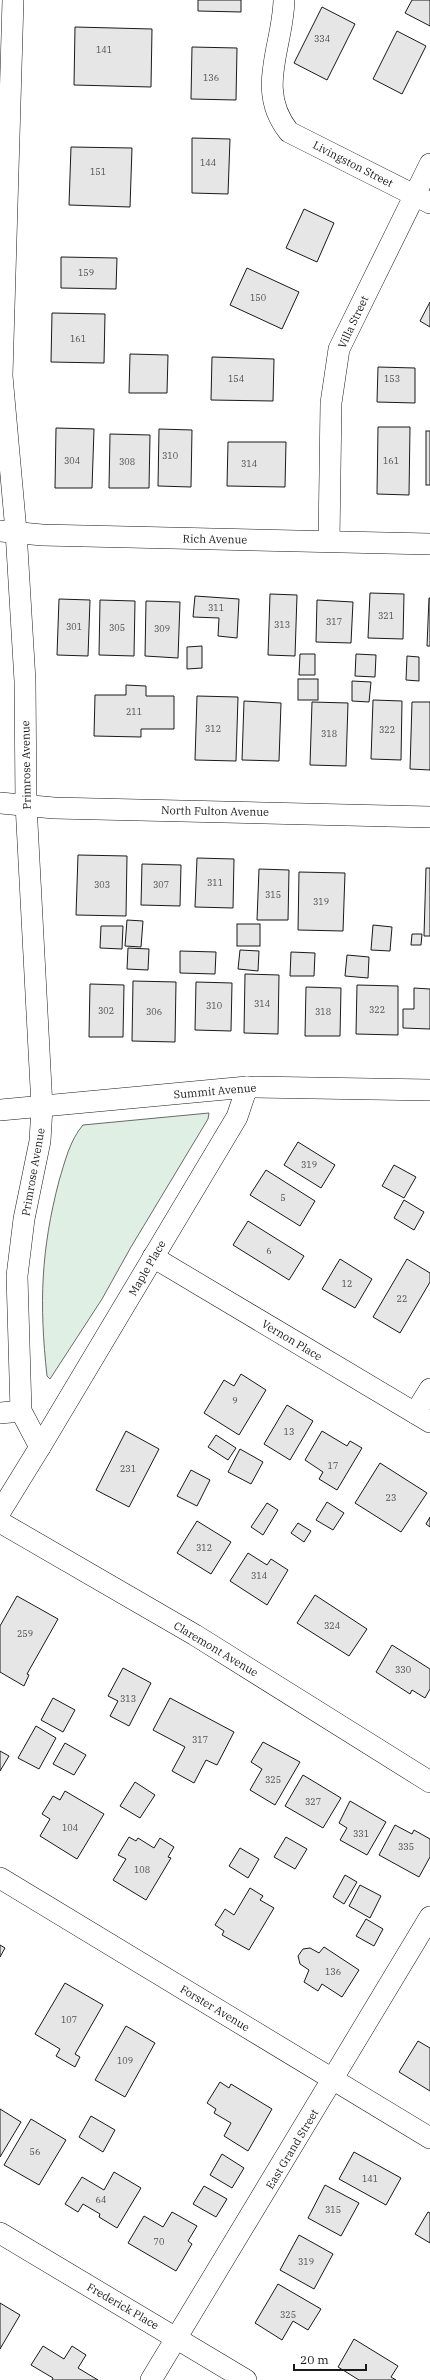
<svg xmlns="http://www.w3.org/2000/svg" width="430" height="2380" viewBox="0 0 430 2380" font-family="'IBM Plex Serif',serif">
<style>
.green{fill:#e0efe3;stroke:#6a6a6a}
.building{fill:#e6e6e6;stroke:#1a1a1a}
.lines{fill:none;stroke-linecap:round;stroke-linejoin:round}
.minor-casing{stroke:#1a1a1a;stroke-width:22}
.minor{stroke:#fff;stroke-width:21}
.labels{text-anchor:middle;stroke-width:3;stroke-linejoin:round;paint-order:stroke}
.number-label{font-size:9px;fill:#4d4d4d}
.street-label{font-size:11px;fill:#1a1a1a;stroke:#fff}
</style>
<rect width="100%" height="100%" fill="#fff"/>
<!-- green -->
<path class="green" d="M209 1113 208 1119 131 1247 102 1299 50 1379 47 1376C39 1303 41 1250 59 1181 65 1161 70 1140 83 1125Z"/>
<!-- building -->
<g class="building">
<polygon points="198,0 241,0 241,12 198,11"/>
<polygon points="412,0 430,0 430,26 405,13"/>
<polygon points="322,7 355,24 327,80 294,63"/>
<polygon points="75,27 152,29 151,87 74,85"/>
<polygon points="397,31 426,46 402,94 373,79"/>
<polygon points="192,47 237,48 236,100 191,99"/>
<polygon points="192,138 230,139 228,194 192,193"/>
<polygon points="71,147 132,148 130,207 69,205"/>
<polygon points="304,209 334,223 317,262 286,248"/>
<polygon points="61,257 117,258 116,289 61,288"/>
<polygon points="247,268 299,292 282,329 230,305"/>
<polygon points="430,302 430,327 420,321"/>
<polygon points="52,313 105,314 104,363 51,362"/>
<polygon points="130,354 168,355 167,393 129,393"/>
<polygon points="212,357 274,359 273,401 211,400"/>
<polygon points="378,367 415,368 415,403 377,402"/>
<polygon points="378,427 410,427 409,495 377,494"/>
<polygon points="56,428 94,429 92,488 55,488"/>
<polygon points="159,429 192,430 191,487 158,486"/>
<rect x="426" y="431" width="4" height="54"/>
<polygon points="110,434 150,435 149,488 109,488"/>
<polygon points="228,442 286,442 285,487 227,486"/>
<polygon points="370,593 404,594 403,639 368,638"/>
<polygon points="270,594 297,595 295,656 268,655"/>
<polygon points="195,596 239,599 237,638 218,636 219,618 193,617"/>
<polygon points="429,598 430,598 430,646 427,646"/>
<polygon points="59,599 90,600 88,656 57,655"/>
<polygon points="100,600 135,601 134,656 99,655"/>
<polygon points="317,600 353,602 351,643 316,642"/>
<polygon points="146,601 180,602 178,658 145,656"/>
<polygon points="202,646 202,668 187,669 187,647"/>
<polygon points="300,654 315,654 315,675 299,675"/>
<polygon points="356,654 376,655 375,677 355,676"/>
<polygon points="407,656 419,657 419,681 406,680"/>
<rect x="298" y="679" width="20" height="21"/>
<polygon points="352,681 371,682 369,702 352,701"/>
<polygon points="126,685 146,686 146,696 174,696 174,729 141,729 141,737 94,736 95,695 126,695"/>
<polygon points="197,696 238,697 236,761 195,760"/>
<polygon points="373,700 402,701 401,760 371,759"/>
<polygon points="244,701 281,703 279,761 242,760"/>
<polygon points="312,702 348,703 346,766 310,765"/>
<polygon points="412,702 430,702 430,770 410,769"/>
<polygon points="78,855 127,856 126,916 76,915"/>
<polygon points="197,858 234,859 233,908 195,907"/>
<polygon points="142,864 181,865 180,906 141,905"/>
<polygon points="426,868 430,868 430,936 424,936"/>
<polygon points="259,869 289,870 288,920 257,920"/>
<polygon points="299,872 345,873 343,931 298,930"/>
<polygon points="127,920 143,921 141,947 125,946"/>
<rect x="237" y="924" width="23" height="22"/>
<polygon points="373,925 392,927 390,951 371,950"/>
<polygon points="101,926 123,926 122,949 100,948"/>
<polygon points="412,934 422,934 421,945 411,945"/>
<polygon points="128,948 149,949 148,970 127,969"/>
<polygon points="240,950 259,951 258,971 238,969"/>
<polygon points="180,951 216,952 215,974 180,973"/>
<polygon points="291,952 315,953 314,976 290,976"/>
<polygon points="347,955 369,957 368,978 345,976"/>
<polygon points="245,974 279,975 278,1034 244,1033"/>
<polygon points="133,981 176,982 175,1042 132,1041"/>
<polygon points="196,982 232,983 231,1031 195,1030"/>
<polygon points="90,984 124,985 123,1037 89,1037"/>
<polygon points="357,985 398,986 398,1035 356,1034"/>
<polygon points="306,987 341,988 340,1036 305,1036"/>
<polygon points="414,988 430,989 430,1029 403,1028 403,1009 414,1009"/>
<polygon points="298,1142 335,1165 321,1188 284,1165"/>
<polygon points="394,1165 416,1177 404,1198 382,1186"/>
<polygon points="266,1170 315,1201 300,1226 250,1195"/>
<polygon points="404,1200 424,1212 414,1230 394,1218"/>
<polygon points="248,1221 304,1256 289,1280 233,1245"/>
<polygon points="340,1259 372,1279 355,1308 322,1289"/>
<polygon points="407,1259 430,1273 430,1282 400,1333 373,1317"/>
<polygon points="241,1374 266,1390 239,1435 204,1413 224,1380 234,1386"/>
<polygon points="287,1405 313,1421 290,1460 264,1444"/>
<polygon points="126,1431 159,1449 129,1507 96,1490"/>
<polygon points="322,1431 347,1446 350,1441 362,1448 337,1490 319,1479 323,1472 305,1460"/>
<polygon points="216,1435 236,1448 228,1460 208,1447"/>
<polygon points="240,1449 263,1462 251,1484 228,1472"/>
<polygon points="380,1463 427,1493 401,1532 355,1503"/>
<polygon points="191,1470 210,1480 197,1506 177,1496"/>
<polygon points="327,1502 344,1513 333,1530 316,1520"/>
<polygon points="267,1503 278,1510 263,1535 251,1527"/>
<polygon points="430,1517 430,1527 426,1524"/>
<polygon points="197,1521 231,1542 211,1574 177,1553"/>
<polygon points="298,1523 311,1531 304,1542 291,1533"/>
<polygon points="248,1553 267,1565 271,1559 288,1570 267,1605 230,1581"/>
<polygon points="315,1595 367,1629 349,1656 297,1623"/>
<polygon points="17,1596 58,1619 27,1674 29,1675 24,1686 0,1672 0,1626"/>
<polygon points="392,1645 430,1669 430,1689 425,1698 412,1690 410,1694 376,1672"/>
<polygon points="123,1668 151,1683 129,1726 110,1716 118,1701 108,1696"/>
<polygon points="53,1698 75,1710 63,1732 41,1720"/>
<polygon points="170,1698 234,1732 217,1765 206,1760 194,1783 172,1771 185,1747 153,1730"/>
<polygon points="36,1726 56,1738 39,1769 18,1758"/>
<polygon points="263,1742 300,1762 275,1805 250,1790 262,1769 251,1762"/>
<polygon points="65,1743 86,1755 74,1775 53,1764"/>
<polygon points="0,1751 9,1756 0,1771"/>
<polygon points="303,1775 341,1798 323,1828 285,1806"/>
<polygon points="135,1782 155,1795 140,1818 120,1806"/>
<polygon points="65,1791 104,1814 77,1859 40,1836 50,1819 42,1814 53,1796 60,1800"/>
<polygon points="350,1801 386,1822 367,1855 340,1840 347,1828 339,1823"/>
<polygon points="395,1825 412,1834 414,1830 430,1839 430,1857 419,1877 379,1855"/>
<polygon points="129,1837 136,1841 138,1838 154,1848 160,1838 174,1847 168,1857 171,1858 146,1900 113,1880 126,1859 118,1855"/>
<polygon points="286,1837 307,1849 295,1869 274,1857"/>
<polygon points="240,1848 259,1859 248,1878 229,1866"/>
<polygon points="345,1875 357,1882 344,1904 333,1897"/>
<polygon points="360,1885 381,1896 370,1918 349,1906"/>
<polygon points="250,1888 263,1896 260,1900 274,1908 249,1950 222,1935 224,1931 215,1925 225,1909 234,1915"/>
<polygon points="366,1919 383,1929 374,1946 356,1936"/>
<polygon points="0,1945 5,1948 0,1957"/>
<polygon points="324,1947 359,1970 342,1997 322,1984 318,1991 304,1982 309,1970 300,1964 298,1956 303,1949 310,1948 319,1953"/>
<polygon points="65,1983 103,2005 75,2054 80,2057 75,2067 56,2056 60,2049 35,2034"/>
<polygon points="126,2026 155,2043 125,2097 95,2080"/>
<polygon points="418,2041 430,2048 430,2091 399,2072"/>
<polygon points="220,2082 229,2088 231,2084 272,2109 248,2151 224,2136 231,2123 214,2113 216,2109 207,2103"/>
<polygon points="0,2109 21,2122 0,2157"/>
<polygon points="91,2116 115,2130 103,2152 79,2137"/>
<polygon points="31,2119 66,2140 39,2185 4,2165"/>
<polygon points="354,2152 401,2178 386,2205 339,2179"/>
<polygon points="222,2154 244,2168 232,2188 210,2175"/>
<polygon points="114,2172 141,2188 117,2228 99,2217 100,2214 83,2204 78,2212 65,2204 82,2177 104,2190"/>
<polygon points="325,2185 359,2203 341,2236 308,2218"/>
<polygon points="204,2186 227,2199 216,2217 193,2204"/>
<polygon points="172,2212 197,2226 188,2241 192,2244 176,2271 128,2243 144,2216 163,2227"/>
<polygon points="428,2212 430,2213 430,2243 415,2234"/>
<polygon points="299,2235 333,2254 314,2289 280,2270"/>
<polygon points="278,2284 321,2309 308,2330 293,2321 282,2340 255,2323"/>
<polygon points="0,2303 20,2315 0,2349"/>
<polygon points="354,2339 398,2366 391,2377 396,2380 359,2380 338,2367"/>
<polygon points="43,2346 64,2359 72,2346 86,2355 78,2368 98,2380 52,2380 53,2378 31,2365"/>
</g>
<g class="lines">
<!-- minor casing -->
<g class="minor-casing">
<g id="minor">
<path d="M284 0C283 47 255 90 289 132L430 203"/>
<polyline points="0,531 42,535 430,544"/>
<polyline points="329,541 331,403 339,349 430,164"/>
<polyline points="0,803 54,808 430,817"/>
<polyline points="0,1110 247,1087 430,1090"/>
<polyline points="153,1257 430,1422"/>
<polyline points="0,1413 21,1411"/>
<polyline points="415,1413 430,1389"/>
<polyline points="40,1447 237,1117 247,1087"/>
<polyline points="0,1512 40,1447 21,1411 17,1276 24,1219 40,1141 42,1107 26,804 25,681 16,531 2,376 13,0"/>
<polyline points="0,1522 195,1635 430,1782"/>
<polyline points="0,1878 430,2138"/>
<polyline points="0,2233 246,2380"/>
<polyline points="151,2380 430,1917"/>
</g>
</g>
<!-- minor -->
<use href="#minor" class="minor"/>
</g>
<g class="labels">
<!-- number labels -->
<g class="number-label">
<text x="322" y="42">334</text>
<text x="104" y="53">141</text>
<text x="211" y="81">136</text>
<text x="208" y="166">144</text>
<text x="98" y="175">151</text>
<text x="86" y="276">159</text>
<text x="258" y="301">150</text>
<text x="78" y="342">161</text>
<text x="236" y="382">154</text>
<text x="392" y="382">153</text>
<text x="170" y="459">310</text>
<text x="72" y="464">304</text>
<text x="391" y="464">161</text>
<text x="127" y="465">308</text>
<text x="249" y="467">314</text>
<text x="216" y="611">311</text>
<text x="386" y="619">321</text>
<text x="334" y="625">317</text>
<text x="282" y="628">313</text>
<text x="74" y="630">301</text>
<text x="117" y="631">305</text>
<text x="162" y="632">309</text>
<text x="134" y="715">211</text>
<text x="213" y="732">312</text>
<text x="387" y="733">322</text>
<text x="329" y="737">318</text>
<text x="215" y="886">311</text>
<text x="102" y="888">303</text>
<text x="161" y="888">307</text>
<text x="273" y="898">315</text>
<text x="321" y="905">319</text>
<text x="262" y="1007">314</text>
<text x="214" y="1009">310</text>
<text x="377" y="1013">322</text>
<text x="106" y="1014">302</text>
<text x="154" y="1015">306</text>
<text x="323" y="1015">318</text>
<text x="309" y="1168">319</text>
<text x="283" y="1201">5</text>
<text x="269" y="1254">6</text>
<text x="347" y="1287">12</text>
<text x="402" y="1302">22</text>
<text x="235" y="1404">9</text>
<text x="289" y="1435">13</text>
<text x="333" y="1469">17</text>
<text x="128" y="1472">231</text>
<text x="391" y="1501">23</text>
<text x="204" y="1551">312</text>
<text x="259" y="1579">314</text>
<text x="332" y="1629">324</text>
<text x="25" y="1637">259</text>
<text x="403" y="1673">330</text>
<text x="128" y="1702">313</text>
<text x="200" y="1743">317</text>
<text x="273" y="1783">325</text>
<text x="313" y="1805">327</text>
<text x="70" y="1831">104</text>
<text x="361" y="1837">331</text>
<text x="406" y="1850">335</text>
<text x="142" y="1873">108</text>
<text x="333" y="1975">136</text>
<text x="69" y="2023">107</text>
<text x="125" y="2064">109</text>
<text x="35" y="2155">56</text>
<text x="370" y="2182">141</text>
<text x="101" y="2203">64</text>
<text x="333" y="2213">315</text>
<text x="159" y="2245">70</text>
<text x="306" y="2265">319</text>
<text x="288" y="2318">325</text>
</g>
<!-- street labels -->
<g class="street-label">
<text transform="translate(353 164) rotate(27)" y="4">Livingston Street</text>
<text transform="translate(353 322) rotate(-65)" y="4">Villa Street</text>
<text transform="translate(215 539) rotate(1)" y="4">Rich Avenue</text>
<text transform="translate(26 765) rotate(-91)" y="4">Primrose Avenue</text>
<text transform="translate(215 811) rotate(1)" y="4">North Fulton Avenue</text>
<text transform="translate(215 1091) rotate(-5)" y="4">Summit Avenue</text>
<text transform="translate(33 1172) rotate(-80)" y="4">Primrose Avenue</text>
<text transform="translate(147 1268) rotate(-60)" y="4">Maple Place</text>
<text transform="translate(292 1340) rotate(31)" y="4">Vernon Place</text>
<text transform="translate(216 1649) rotate(31)" y="4">Claremont Avenue</text>
<text transform="translate(215 2008) rotate(31)" y="4">Forster Avenue</text>
<text transform="translate(292 2149) rotate(-59)" y="4">East Grand Street</text>
<text transform="translate(123 2306) rotate(30)" y="4">Frederick Place</text>
</g>
</g>
<!-- scale -->
<path d="M294 2364v6h72v-6" fill="none" stroke="#1a1a1a" stroke-width="2"/>
<text x="300" y="2364" font-size="12" fill="#1a1a1a" stroke="#ffffff" stroke-width="3" paint-order="stroke">20 m</text>
</svg>
